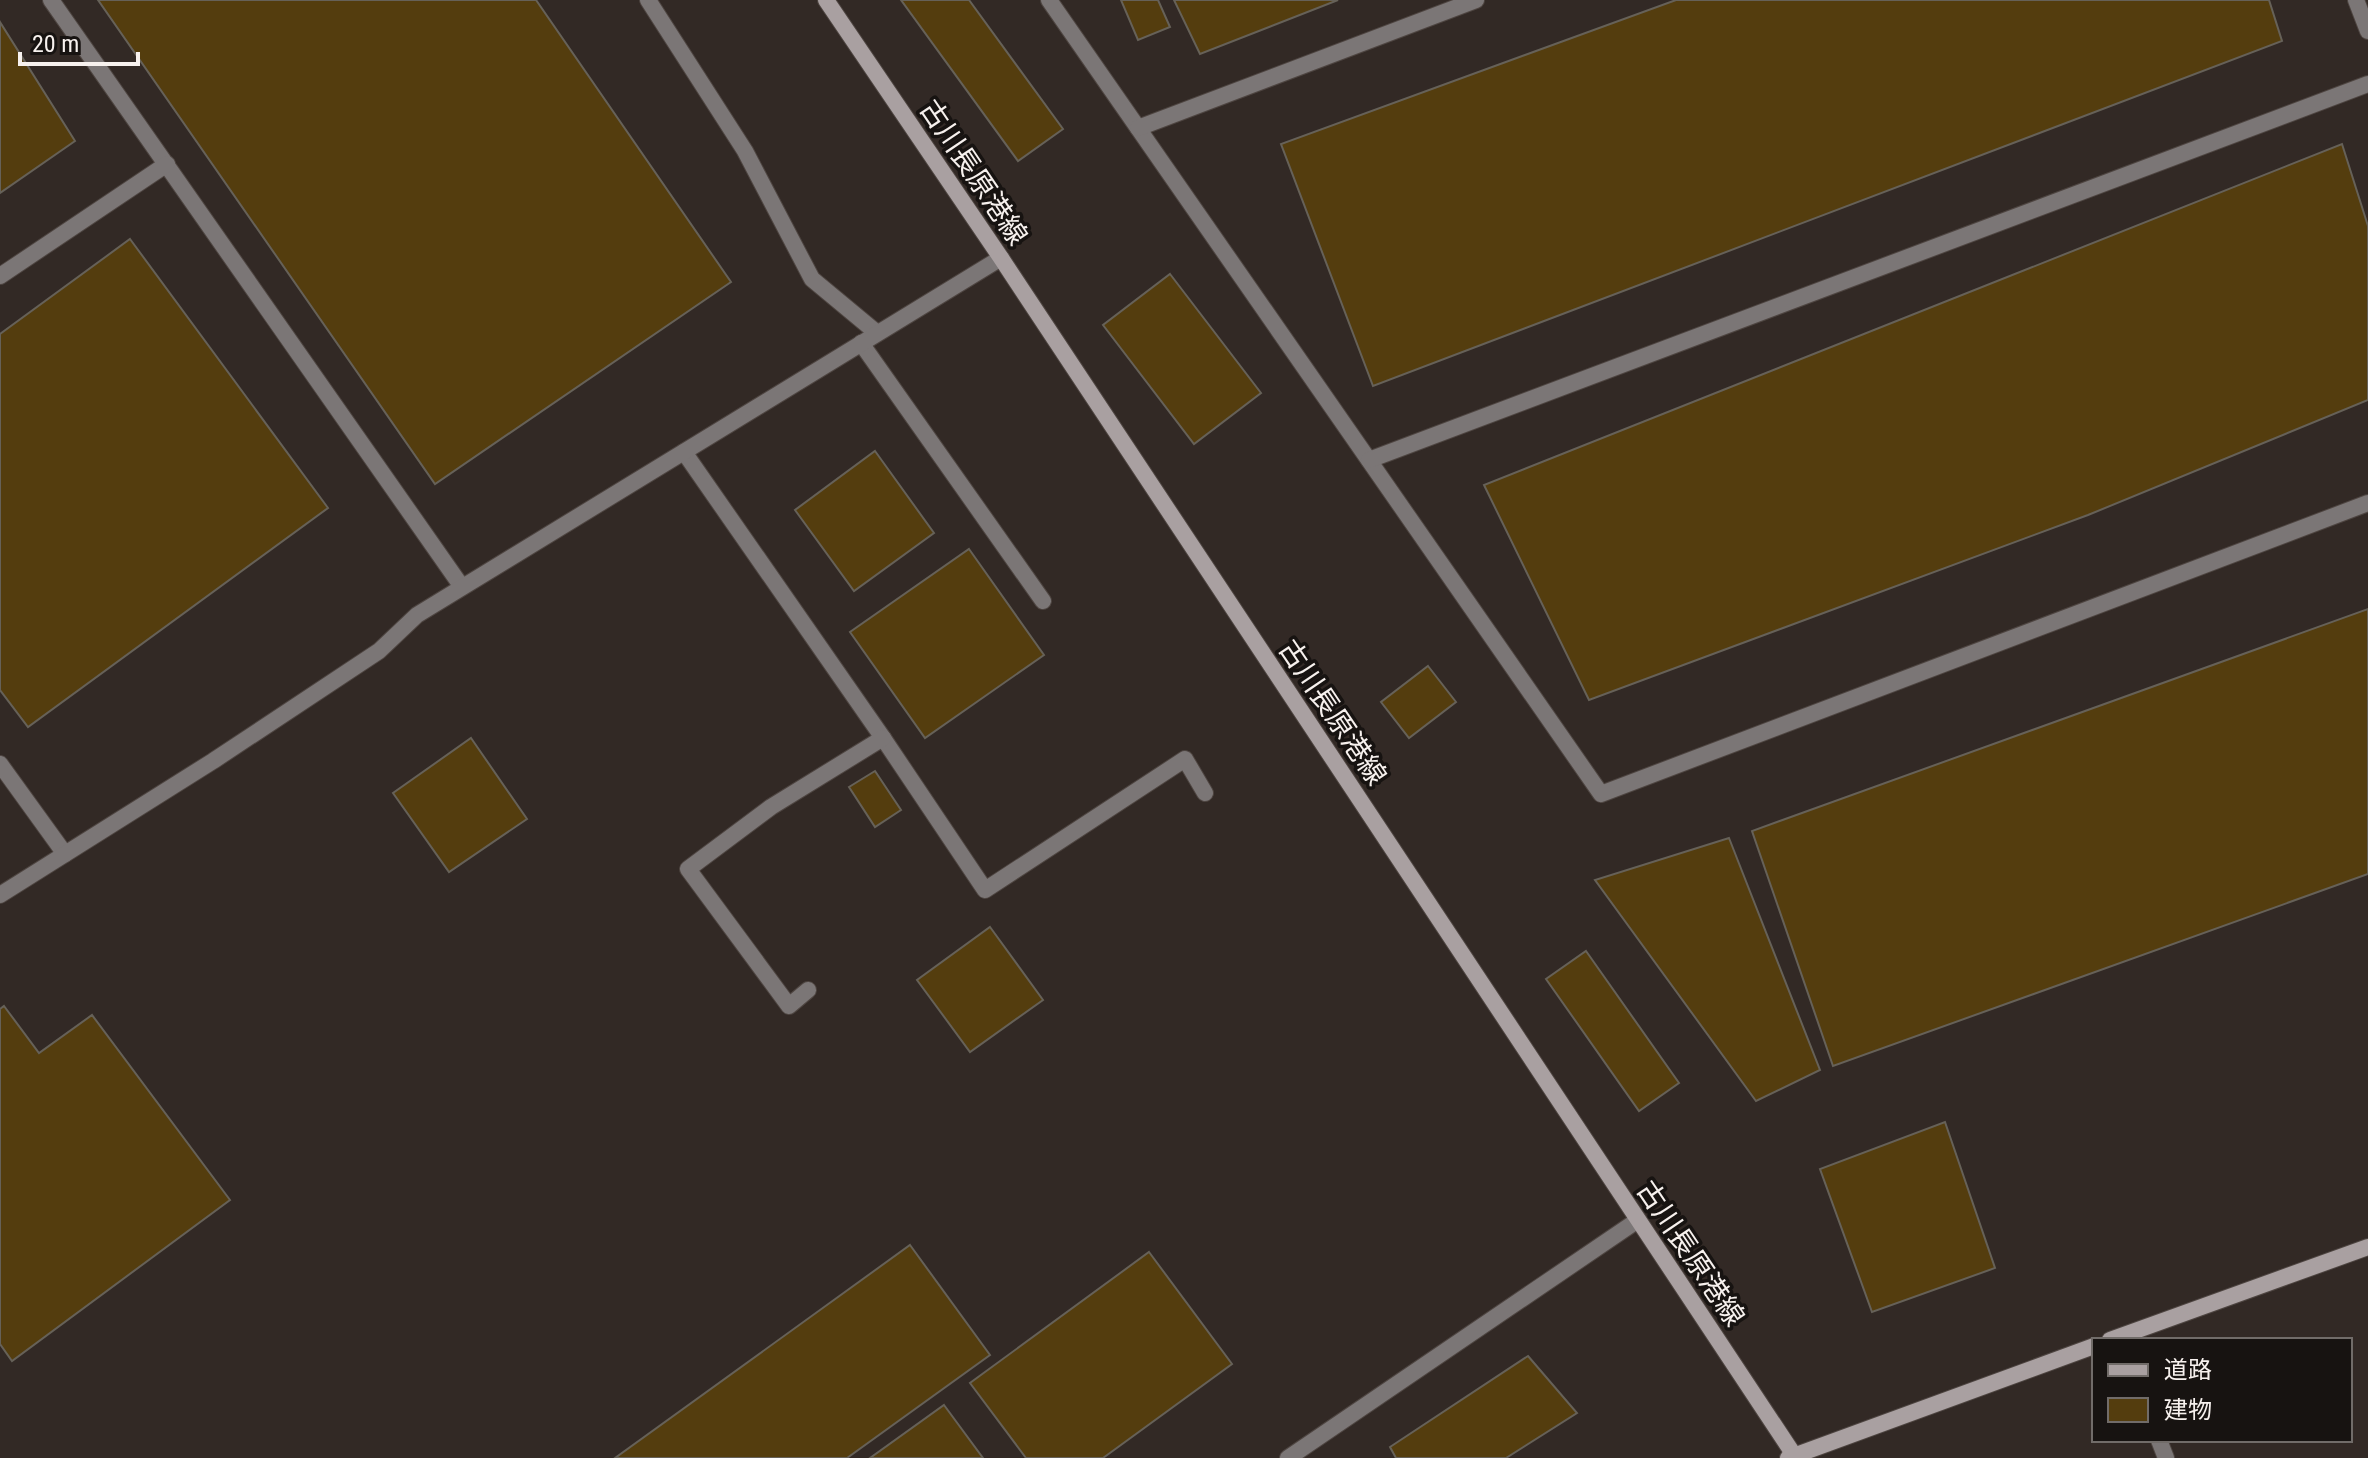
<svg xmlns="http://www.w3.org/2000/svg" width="2368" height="1458" viewBox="0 0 2368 1458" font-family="'Roboto Condensed','Noto Sans JP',sans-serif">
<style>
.building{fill:#543d0e;stroke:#666158;stroke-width:2}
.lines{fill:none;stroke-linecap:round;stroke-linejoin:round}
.lane-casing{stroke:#4e4541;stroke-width:18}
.secondary-casing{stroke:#4e4541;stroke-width:18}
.lane{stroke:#7b7676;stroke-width:16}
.secondary{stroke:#a9a0a1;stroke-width:16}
.labels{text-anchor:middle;stroke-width:7;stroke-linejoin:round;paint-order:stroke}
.street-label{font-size:28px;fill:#f7f1ee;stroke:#171311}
</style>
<rect width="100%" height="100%" fill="#322925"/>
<!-- building -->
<g class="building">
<polygon points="98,0 536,0 731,282 435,484"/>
<polygon points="901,0 969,0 1063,129 1018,161"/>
<polygon points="1121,0 1158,0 1170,27 1138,40"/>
<polygon points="1174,0 1338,0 1200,54"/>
<polygon points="1676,0 2269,0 2282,41 1373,386 1281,144"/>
<polygon points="0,22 75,141 0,193"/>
<polygon points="2342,144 2368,226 2368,400 2088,515 1589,700 1484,485"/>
<polygon points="130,239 328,508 28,727 0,690 0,334"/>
<polygon points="1170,274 1261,393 1194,444 1103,325"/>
<polygon points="875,451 934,533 854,591 795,510"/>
<polygon points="969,549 1044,655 925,738 850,632"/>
<polygon points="2368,609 2368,874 1833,1066 1752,831"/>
<polygon points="1428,666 1456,702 1409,738 1381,702"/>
<polygon points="471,738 527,819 449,872 393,793"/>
<polygon points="875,771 901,810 875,827 849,787"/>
<polygon points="1729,838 1820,1070 1756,1101 1595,880"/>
<polygon points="990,927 1043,1000 970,1052 917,980"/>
<polygon points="1586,951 1679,1083 1639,1111 1546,979"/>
<polygon points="4,1006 39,1053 92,1015 230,1200 12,1361 0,1344 0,1009"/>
<polygon points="1945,1122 1995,1268 1872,1312 1820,1169"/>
<polygon points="910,1245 990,1355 847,1458 615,1458"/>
<polygon points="1149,1252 1232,1364 1103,1458 1026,1458 970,1383"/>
<polygon points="1528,1356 1577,1413 1506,1458 1396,1458 1390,1447"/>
<polygon points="944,1405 983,1458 870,1458"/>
</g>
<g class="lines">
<!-- lane casing -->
<g class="lane-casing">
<g id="lane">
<polyline points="51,0 462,587"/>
<polyline points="648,0 745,151 812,279 877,333"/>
<polyline points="1049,0 1601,794 2368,503"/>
<polyline points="2356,0 2368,31"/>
<polyline points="1138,128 1476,0"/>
<polyline points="0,276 167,164"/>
<polyline points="861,343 1043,601"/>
<polyline points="684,452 883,738 985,890 1185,759 1205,793"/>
<polyline points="1369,460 2368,84"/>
<polyline points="0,764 65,854"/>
<polyline points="0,895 213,761 379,651 417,615 1001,258"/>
<polyline points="808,990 789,1006 688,869 771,807 883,738"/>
<polyline points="2159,1440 2166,1458"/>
<polyline points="1288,1458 1638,1220"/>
</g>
</g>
<!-- secondary casing -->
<g class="secondary-casing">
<g id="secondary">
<polyline points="826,0 1001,258 1794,1455"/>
<polyline points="2110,1340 2368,1247"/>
<polyline points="1788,1458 2094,1346"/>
</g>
</g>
<!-- lane -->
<use href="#lane" class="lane"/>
<!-- secondary -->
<use href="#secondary" class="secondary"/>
</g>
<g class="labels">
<!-- street labels -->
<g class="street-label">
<text transform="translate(974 172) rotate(56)" y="10">古川長原港線</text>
<text transform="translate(1333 712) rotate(56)" y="10">古川長原港線</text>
<text transform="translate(1691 1253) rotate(56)" y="10">古川長原港線</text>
</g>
</g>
<!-- legend -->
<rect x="2092" y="1338" width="260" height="104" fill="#171311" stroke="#716c69" stroke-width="2"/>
<rect x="2108" y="1364" width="40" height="12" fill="#a9a0a1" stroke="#716c69" stroke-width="2"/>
<text x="2164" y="1378" font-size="24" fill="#f7f1ee">道路</text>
<rect x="2108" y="1398" width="40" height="24" fill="#543d0e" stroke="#716c69" stroke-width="2"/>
<text x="2164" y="1418" font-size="24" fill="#f7f1ee">建物</text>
<!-- scale -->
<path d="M20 52v12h118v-12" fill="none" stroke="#f7f1ee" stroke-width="4"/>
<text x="32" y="52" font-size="24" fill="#f7f1ee" stroke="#171311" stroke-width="6" paint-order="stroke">20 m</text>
</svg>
